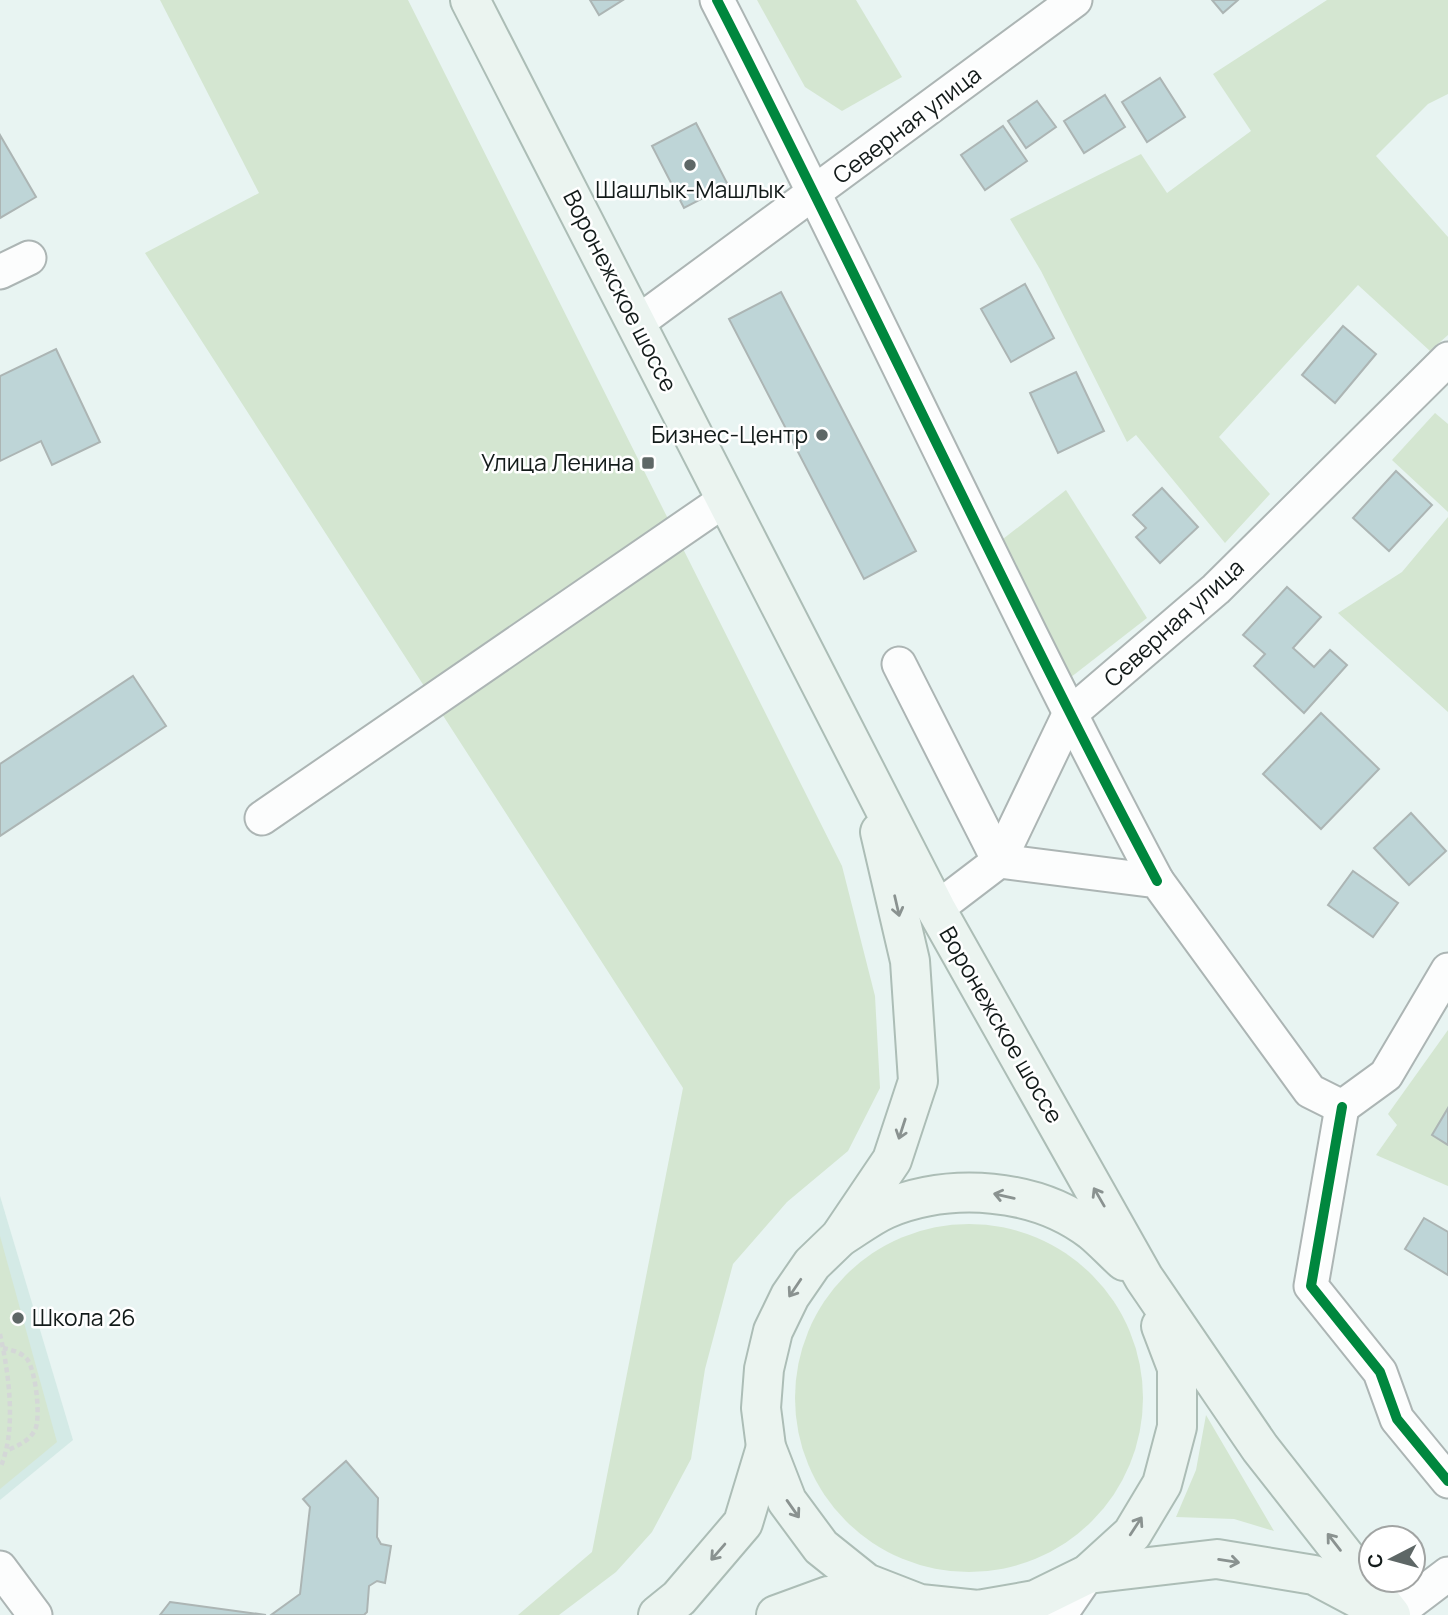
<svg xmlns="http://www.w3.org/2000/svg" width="1448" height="1615" viewBox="0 0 1448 1615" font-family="Manrope,sans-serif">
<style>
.built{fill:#d4eae6}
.green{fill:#d4e6d1}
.building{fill:#bed5d7;stroke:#acb5b4;stroke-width:2}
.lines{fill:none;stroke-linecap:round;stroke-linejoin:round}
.minor-casing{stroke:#acb5b4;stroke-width:37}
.major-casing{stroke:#acbdb6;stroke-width:42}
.path{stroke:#d4d7d7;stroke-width:4.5;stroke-dasharray:5 3.5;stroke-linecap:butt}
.minor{stroke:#fcfdfd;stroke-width:33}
.major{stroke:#ebf4f0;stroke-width:38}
.cycleway-casing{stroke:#fff;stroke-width:15}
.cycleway{stroke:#00873e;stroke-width:10}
.oneway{stroke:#8a9290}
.poi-dot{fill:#5e6766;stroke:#fff;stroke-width:2.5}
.labels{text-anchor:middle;stroke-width:5;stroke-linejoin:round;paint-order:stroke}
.street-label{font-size:23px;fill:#131b1a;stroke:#fff}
.poi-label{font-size:23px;fill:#131b1a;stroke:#fff;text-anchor:end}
</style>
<rect width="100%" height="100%" fill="#e8f4f2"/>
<!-- built -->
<polygon class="built" points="0,1196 73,1440 0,1500"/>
<!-- green -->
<g class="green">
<polygon points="160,0 408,0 842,866 875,996 880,1088 848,1151 787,1202 733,1264 705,1369 691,1459 652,1532 616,1572 559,1615 518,1615 592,1552 683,1088 145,253 259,193"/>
<polygon points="757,0 856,0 902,77 842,111 805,87"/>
<polygon points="1327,0 1448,0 1448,94 1428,104 1376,156 1448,237 1448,335 1430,351 1358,285 1219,437 1270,494 1225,543 1136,435 1127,442 1041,271 1010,219 1141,154 1167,193 1251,131 1213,74"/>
<polygon points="1435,413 1448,424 1448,512 1392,460"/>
<polygon points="1066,490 1147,618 1066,681 994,546"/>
<polygon points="1448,517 1448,712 1338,613 1402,572"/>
<polygon points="1448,1030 1448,1186 1376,1155 1397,1125 1388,1114"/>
<circle cx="969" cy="1398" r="174"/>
<polygon points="0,1236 57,1442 0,1489"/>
<polygon points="1206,1415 1274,1531 1234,1519 1176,1517 1196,1470"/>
</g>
<!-- building -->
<g class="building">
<polygon points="590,0 623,0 599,15"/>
<polygon points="1212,0 1238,0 1223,13"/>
<polygon points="1160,78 1185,117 1147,142 1122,102"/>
<polygon points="1105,95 1125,127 1084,153 1064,121"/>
<polygon points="1037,101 1056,127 1026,148 1008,121"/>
<polygon points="696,123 728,185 684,208 652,146"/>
<polygon points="1003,126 1027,161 985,190 961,155"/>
<polygon points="0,135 36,197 0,218"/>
<polygon points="1025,284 1054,338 1011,362 981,309"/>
<polygon points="781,292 916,551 864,579 729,319"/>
<polygon points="1343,326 1376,354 1335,403 1302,375"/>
<polygon points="56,349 100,442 52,465 41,441 0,461 0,376"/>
<polygon points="1076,372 1104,431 1058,453 1030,393"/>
<polygon points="1396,471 1432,505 1389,551 1353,518"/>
<polygon points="1162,488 1198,527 1160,563 1136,537 1146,528 1133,515"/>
<polygon points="1287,587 1321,617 1293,648 1314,667 1330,650 1347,665 1304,713 1254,666 1265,654 1243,635"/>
<polygon points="133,676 166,726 0,836 0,764"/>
<polygon points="1321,713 1379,769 1321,829 1263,774"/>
<polygon points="1411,813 1446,851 1409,885 1374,848"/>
<polygon points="1353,871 1398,903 1373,937 1328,905"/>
<polygon points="1448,1108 1448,1145 1432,1135"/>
<polygon points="1424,1218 1448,1232 1448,1275 1405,1249"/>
<polygon points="346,1461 378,1498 377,1537 381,1544 391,1546 385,1583 377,1581 369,1586 367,1612 364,1615 271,1615 300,1594 310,1507 303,1499"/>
<polygon points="170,1602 266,1615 160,1615"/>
</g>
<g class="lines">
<!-- minor casing -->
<g class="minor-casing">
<g id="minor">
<path d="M717 0C867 292 1003 591 1157 881"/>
<polyline points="0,272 29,258"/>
<polyline points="637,323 1075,0"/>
<polyline points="899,664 999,861 1157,881 1310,1091 1342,1107 1386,1075 1448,970"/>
<polyline points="262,818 726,499"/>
<polyline points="936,909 999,861 1069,715 1216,589 1448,359"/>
<polyline points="1342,1107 1311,1286 1380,1372 1397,1419 1448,1481"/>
<polyline points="0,1568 35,1615"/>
<polyline points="1060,1615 1088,1574"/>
<polyline points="1394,1615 1448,1574"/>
</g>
</g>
<!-- major casing -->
<g class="major-casing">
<g id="major">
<polyline points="470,0 936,909 1144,1278 1260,1448 1391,1615"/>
<polyline points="880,832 910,961 918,1081 892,1160 840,1237 812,1264 790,1296 773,1331 764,1369 761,1408 766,1447 787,1501 821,1547 866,1583 920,1604 978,1610 1035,1600 1088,1574 1132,1534 1162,1484 1177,1427 1177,1368 1161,1326"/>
<path d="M840 1237C855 1228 870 1216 886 1209 951 1182 1036 1188 1092 1231 1103 1240 1113 1251 1124 1261"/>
<polyline points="1088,1574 1217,1559 1314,1575 1380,1610"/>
<polyline points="658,1615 679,1598 743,1523 766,1447"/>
<polyline points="776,1615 828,1596 893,1602"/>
</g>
</g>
<!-- path -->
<g class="path">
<path d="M0 1334C9 1374 17 1431 0 1468"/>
<path d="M3 1348C11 1350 21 1352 27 1359 36 1371 41 1418 35 1430 29 1441 19 1445 8 1450"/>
</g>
<!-- minor -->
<use href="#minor" class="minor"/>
<!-- major -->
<use href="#major" class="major"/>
<!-- cycleway casing -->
<g class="cycleway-casing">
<g id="cycleway">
<path d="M717 0C867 292 1003 591 1157 881"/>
<polyline points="1342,1107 1311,1286 1380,1372 1397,1419 1448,1481"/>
</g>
</g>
<!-- cycleway -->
<use href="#cycleway" class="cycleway"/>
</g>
<!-- one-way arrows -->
<defs><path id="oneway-shaft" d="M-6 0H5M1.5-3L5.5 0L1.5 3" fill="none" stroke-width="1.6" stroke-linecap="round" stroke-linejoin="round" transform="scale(1.75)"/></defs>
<g class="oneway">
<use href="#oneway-shaft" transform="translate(897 906) rotate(77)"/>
<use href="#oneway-shaft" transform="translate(902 1129) rotate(108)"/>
<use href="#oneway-shaft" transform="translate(1004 1196) rotate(-167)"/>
<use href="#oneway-shaft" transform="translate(1099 1197) rotate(-120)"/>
<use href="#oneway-shaft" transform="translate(795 1288) rotate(124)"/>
<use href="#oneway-shaft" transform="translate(793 1509) rotate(55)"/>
<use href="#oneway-shaft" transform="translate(1136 1526) rotate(-57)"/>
<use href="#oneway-shaft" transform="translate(1334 1542) rotate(-128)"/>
<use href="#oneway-shaft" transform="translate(718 1552) rotate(131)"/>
<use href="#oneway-shaft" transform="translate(1229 1561) rotate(9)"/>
</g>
<!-- markers -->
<g class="poi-dot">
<circle cx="690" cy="165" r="7"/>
<circle cx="822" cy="435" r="7"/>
<rect x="641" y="456" width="14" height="14" rx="3.5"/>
<circle cx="18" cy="1318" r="7"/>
</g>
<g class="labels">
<!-- street labels -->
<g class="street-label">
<text transform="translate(907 125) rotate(-37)" y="8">Северная улица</text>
<text transform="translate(620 291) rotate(63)" y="8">Воронежское шоссе</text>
<text transform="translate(1174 623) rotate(-42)" y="8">Северная улица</text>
<text transform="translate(1001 1025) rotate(60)" y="8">Воронежское шоссе</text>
</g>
<!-- poi labels -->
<g class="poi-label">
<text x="690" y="198" text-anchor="middle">Шашлык-Машлык</text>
<text x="808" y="443">Бизнес-Центр</text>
<text x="634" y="471">Улица Ленина</text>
<text x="32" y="1326" text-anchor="start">Школа 26</text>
</g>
</g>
<!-- north arrow -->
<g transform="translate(1392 1559) rotate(264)"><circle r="33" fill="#ffffff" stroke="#a1a4a3" stroke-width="2"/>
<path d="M0-5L12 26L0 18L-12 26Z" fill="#5e6766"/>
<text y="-10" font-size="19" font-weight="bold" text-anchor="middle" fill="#131b1a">С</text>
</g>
</svg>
